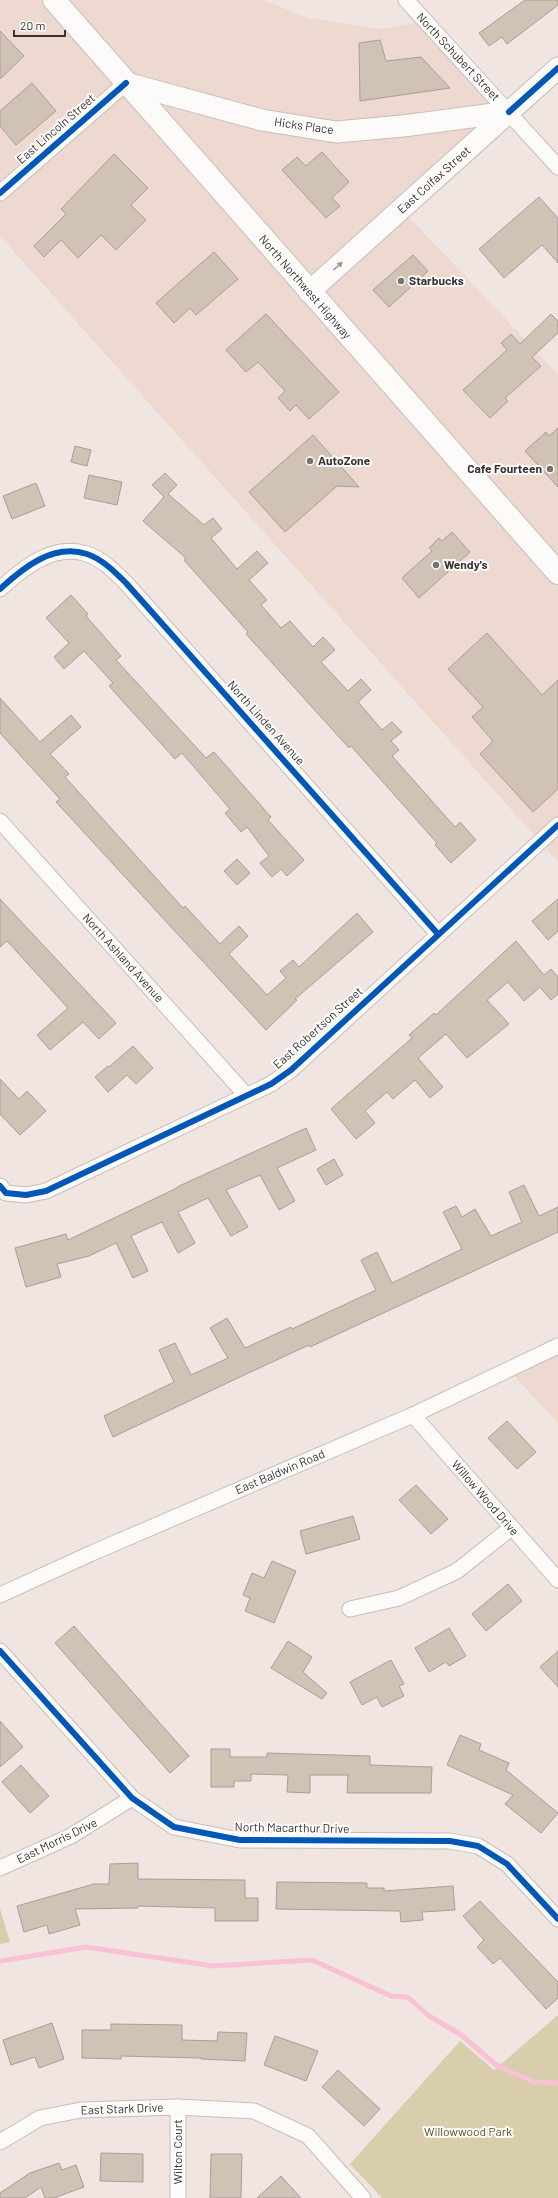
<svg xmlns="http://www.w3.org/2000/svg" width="558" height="2198" viewBox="0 0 558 2198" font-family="Barlow,sans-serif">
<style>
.built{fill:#edd9d0}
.green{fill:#d9ceab}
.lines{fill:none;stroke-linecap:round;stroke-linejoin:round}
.stream{stroke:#f8c1d4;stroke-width:5}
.building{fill:#d0c2b5;stroke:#a69f9a}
.street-casing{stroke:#c7beba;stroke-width:17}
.secondary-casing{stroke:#c7beba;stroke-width:23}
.primary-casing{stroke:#c7beba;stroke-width:24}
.street{stroke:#fdfbfa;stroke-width:15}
.secondary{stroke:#fdfbfa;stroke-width:21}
.primary{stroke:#fdfbfa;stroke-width:22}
.cycleway-casing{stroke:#fff;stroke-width:8}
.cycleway{stroke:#0057b8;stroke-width:6}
.oneway{fill:#9c9795}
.poi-dot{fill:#7a716e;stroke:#fff;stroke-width:1.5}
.labels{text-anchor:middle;stroke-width:4;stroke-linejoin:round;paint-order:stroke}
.street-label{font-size:12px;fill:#3b3330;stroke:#fff}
.poi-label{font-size:12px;font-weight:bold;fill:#3b3330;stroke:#fff;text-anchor:start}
.park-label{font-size:12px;fill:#5d531d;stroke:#fff}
</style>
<rect width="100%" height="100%" fill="#f0e5e0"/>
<!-- built -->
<g class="built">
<polygon points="0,0 264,0 308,18 381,29 426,21 509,112 401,209 558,374 558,862 0,236"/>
<polygon points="558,1346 558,1423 508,1369"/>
</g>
<!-- green -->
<g class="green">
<polygon points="0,1909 10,1942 0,1944"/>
<polygon points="558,2015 558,2198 382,2198 350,2164 460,2041 494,2070"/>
</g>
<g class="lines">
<!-- stream -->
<polyline class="stream" points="0,1961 86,1947 213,1966 312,1960 391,1996 406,1997 410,1999 429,2016 460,2034 495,2064 507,2070 534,2082 558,2083"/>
</g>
<!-- building -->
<g class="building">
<polygon points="525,0 558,0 558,5 507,44 502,37 489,46 479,33"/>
<polygon points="0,31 24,56 0,79"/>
<polygon points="380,40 386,61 421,57 450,88 360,101 359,43"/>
<polygon points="32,83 56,111 16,145 0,126 0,111"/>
<polygon points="322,152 349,182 332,198 340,206 326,218 282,170 297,157 306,166"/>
<polygon points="114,154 148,188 131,205 146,220 116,250 101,235 78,258 61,240 44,257 34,246 66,214 61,209"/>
<polygon points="539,197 558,218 558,263 542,245 504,278 479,249"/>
<polygon points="214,252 238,279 196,315 190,308 174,323 156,303"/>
<polygon points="413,255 428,271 389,307 373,290"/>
<polygon points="266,314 339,392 309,419 296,405 290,411 278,398 285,391 258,362 246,372 226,350"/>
<polygon points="551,314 558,321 558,333 532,357 541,366 505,398 508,401 490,418 463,390 507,350 501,343 511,334 520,344"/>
<polygon points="558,428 558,487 525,451 546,432 549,436"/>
<polygon points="313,435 359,487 337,486 285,532 249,492"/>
<polygon points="75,446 91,450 87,466 71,462"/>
<polygon points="165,473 177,485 168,494 204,525 213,518 222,529 211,538 237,569 257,551 268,563 249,580 267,600 261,605 281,628 290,621 313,647 323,637 335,650 321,662 348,691 361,679 371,690 358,702 382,730 392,722 402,732 391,741 399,750 392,756 455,827 460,822 476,840 451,863 435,845 437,843 351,746 349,748 246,634 248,632 184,560 186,558 143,521 164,497 152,485"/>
<polygon points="89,475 122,482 117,505 84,498"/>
<polygon points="36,483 45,506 12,519 3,496"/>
<polygon points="452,532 470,552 419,598 402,578 432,551 429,548 439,538 442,541"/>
<polygon points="71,595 88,614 86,616 121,656 116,660 206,758 214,752 271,817 268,820 304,860 287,876 281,869 272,877 260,863 269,856 247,827 241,832 225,813 230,809 182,753 175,759 109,686 113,683 84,651 64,669 54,657 69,643 46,618"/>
<polygon points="487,633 542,695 558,680 558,789 533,812 480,754 493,741 472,717 483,707 448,669"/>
<polygon points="0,698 40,742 71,715 81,727 50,754 69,774 65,777 183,908 185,906 220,944 239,926 248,936 229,954 267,995 286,978 280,971 293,960 299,967 357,913 373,932 295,999 297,1000 266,1030 56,802 60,799 0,733"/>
<polygon points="237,859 250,873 237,885 224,871"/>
<polygon points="0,899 116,1023 99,1039 83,1022 50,1050 37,1035 68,1008 7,941 0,947"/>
<polygon points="558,899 558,931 548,940 532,921"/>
<polygon points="516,941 544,975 551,969 558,977 558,994 551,1000 540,987 524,1001 508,982 487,1000 509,1024 467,1058 446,1034 418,1058 443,1087 430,1098 415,1080 393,1099 387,1092 365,1111 375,1123 356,1139 331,1109 412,1038 409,1035 434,1013 436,1015"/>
<polygon points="133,1046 153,1068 136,1084 127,1075 108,1092 95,1077 108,1066 109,1067"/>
<polygon points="0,1079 19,1099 27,1091 46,1111 20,1135 0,1114"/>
<polygon points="306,1128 316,1150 277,1168 295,1201 279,1210 260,1175 226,1190 248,1227 231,1236 208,1198 178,1212 195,1243 178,1253 162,1222 131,1236 148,1271 133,1278 116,1243 89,1256 57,1264 61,1277 26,1287 15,1248 66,1234 68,1240 177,1188 177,1187"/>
<polygon points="334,1159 343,1175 326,1185 317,1169"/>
<polygon points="524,1185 539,1216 558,1207 558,1232 310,1347 309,1345 242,1376 113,1437 104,1416 174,1382 159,1350 175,1343 191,1375 228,1358 210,1328 227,1318 245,1348 291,1327 292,1329 376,1290 361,1260 377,1252 392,1283 462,1249 443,1212 456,1206 462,1217 475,1209 491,1236 522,1222 509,1192"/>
<polygon points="507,1421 536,1452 517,1469 488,1438"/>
<polygon points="416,1485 448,1519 431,1534 399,1500"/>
<polygon points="353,1516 360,1539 306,1554 300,1531"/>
<polygon points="272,1561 296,1571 274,1623 245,1611 250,1598 243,1595 252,1573 264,1578"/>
<polygon points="508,1584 522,1601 486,1631 472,1614"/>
<polygon points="74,1626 189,1756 170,1773 55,1643"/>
<polygon points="449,1628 466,1656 449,1666 446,1662 429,1672 415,1648"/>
<polygon points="288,1641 312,1657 303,1672 327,1693 322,1699 271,1668"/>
<polygon points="558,1651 558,1687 540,1667"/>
<polygon points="391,1660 404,1684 399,1686 404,1696 382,1707 377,1697 362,1705 350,1682"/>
<polygon points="0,1721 23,1747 0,1767"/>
<polygon points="460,1735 481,1744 479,1750 509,1763 506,1770 558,1813 541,1833 505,1804 513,1795 447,1765"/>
<polygon points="211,1749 230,1749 230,1757 267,1757 267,1753 370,1756 370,1765 432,1767 431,1793 347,1793 348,1775 310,1775 310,1793 287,1792 288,1775 251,1774 251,1781 234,1781 234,1787 211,1787"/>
<polygon points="21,1765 49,1796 30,1813 2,1782"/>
<polygon points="138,1863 138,1879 245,1880 245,1898 258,1898 258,1921 215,1921 215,1908 138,1906 138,1908 75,1909 80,1925 49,1934 47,1925 24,1932 17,1906 94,1884 109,1884 110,1864"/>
<polygon points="277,1882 367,1883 367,1888 384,1888 384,1891 453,1886 455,1910 422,1912 423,1920 401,1922 400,1911 276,1909"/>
<polygon points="480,1901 558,1982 558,1998 546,2009 500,1958 493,1964 477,1947 484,1940 463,1916"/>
<polygon points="52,2023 64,2059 39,2068 35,2057 11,2065 3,2040"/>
<polygon points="111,2024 182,2025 182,2040 217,2041 218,2032 247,2033 245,2061 201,2059 201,2058 121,2056 121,2059 82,2058 82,2030 111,2030"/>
<polygon points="275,2036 318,2051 306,2081 264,2065"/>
<polygon points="338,2070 380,2109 364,2126 322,2087"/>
<polygon points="101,2153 143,2154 143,2182 100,2181"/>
<polygon points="211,2154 242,2154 241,2198 210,2198"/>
<polygon points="59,2163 62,2170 76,2165 84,2187 54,2198 45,2198 41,2187 25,2198 0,2198 0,2193 30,2173"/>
<polygon points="281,2176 301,2198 257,2198"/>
</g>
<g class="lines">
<!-- street casing -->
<g class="street-casing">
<g id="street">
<polyline points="406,0 558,167"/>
<polyline points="0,193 126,83"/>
<path d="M0 589C23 568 53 543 87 554 102 559 115 572 126 583L438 934"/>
<polyline points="0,821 246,1095"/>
<polyline points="0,1186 6,1193 26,1195 46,1191 271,1084 291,1070 558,825"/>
<polyline points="413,1415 558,1580"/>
<polyline points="0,1595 92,1553 413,1415 558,1346"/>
<polyline points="350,1609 399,1598 457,1571 511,1528"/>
<polyline points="0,1651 132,1798 174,1827 240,1840 450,1841 478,1846 507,1864 558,1919"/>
<polyline points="0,1868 71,1836 132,1798"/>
<polyline points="0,2142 40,2118 81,2110 178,2107 254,2111 308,2136 363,2198"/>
<polyline points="178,2198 178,2107"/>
</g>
</g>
<!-- secondary casing -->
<g class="secondary-casing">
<g id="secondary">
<polyline points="126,83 262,120 336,132 403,126 509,112"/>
<polyline points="309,292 558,68"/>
</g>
</g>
<!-- primary casing -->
<g class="primary-casing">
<polyline id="primary" points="54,0 558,573"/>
</g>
<!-- street -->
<use href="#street" class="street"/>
<!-- secondary -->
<use href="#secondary" class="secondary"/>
<!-- primary -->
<use href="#primary" class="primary"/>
<!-- cycleway casing -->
<g class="cycleway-casing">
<g id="cycleway">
<polyline points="509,112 558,68"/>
<polyline points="0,193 126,83"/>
<path d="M0 589C23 568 53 543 87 554 102 559 115 572 126 583L438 934"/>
<polyline points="0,1186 6,1193 26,1195 46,1191 271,1084 291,1070 558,825"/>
<polyline points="0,1651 132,1798 174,1827 240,1840 450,1841 478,1846 507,1864 558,1919"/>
</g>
</g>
<!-- cycleway -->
<use href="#cycleway" class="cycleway"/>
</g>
<!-- one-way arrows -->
<defs><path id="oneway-solid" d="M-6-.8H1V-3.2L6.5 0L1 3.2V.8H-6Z"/></defs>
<use class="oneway" href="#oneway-solid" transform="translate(338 266) rotate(-42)"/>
<!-- markers -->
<g class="poi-dot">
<circle cx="401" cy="281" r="4"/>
<circle cx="310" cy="461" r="4"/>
<circle cx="550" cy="469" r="4"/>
<circle cx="436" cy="565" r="4"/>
</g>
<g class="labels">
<!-- street labels -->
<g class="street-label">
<text transform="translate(458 57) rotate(47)" y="4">North Schubert Street</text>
<text transform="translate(304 126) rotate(8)" y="4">Hicks Place</text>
<text transform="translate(56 129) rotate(-41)" y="4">East Lincoln Street</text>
<text transform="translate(434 180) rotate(-42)" y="4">East Colfax Street</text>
<text transform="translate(305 287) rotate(49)" y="4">North Northwest Highway</text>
<text transform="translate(266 723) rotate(48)" y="4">North Linden Avenue</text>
<text transform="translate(123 958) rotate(48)" y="4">North Ashland Avenue</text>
<text transform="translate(318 1028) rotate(-42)" y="4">East Robertson Street</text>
<text transform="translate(280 1472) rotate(-23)" y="4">East Baldwin Road</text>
<text transform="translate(485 1498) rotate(49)" y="4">Willow Wood Drive</text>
<text transform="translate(292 1828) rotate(1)" y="4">North Macarthur Drive</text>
<text transform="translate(57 1841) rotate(-26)" y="4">East Morris Drive</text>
<text transform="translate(122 2109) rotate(-2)" y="4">East Stark Drive</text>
<text transform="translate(178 2152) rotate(-90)" y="4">Wilton Court</text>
</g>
<!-- poi labels -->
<g class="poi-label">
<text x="409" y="285">Starbucks</text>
<text x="318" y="465">AutoZone</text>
<text x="542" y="473" text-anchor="end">Cafe Fourteen</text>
<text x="444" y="569">Wendy's</text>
</g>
<!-- park labels -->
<g class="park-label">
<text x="468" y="2136">Willowwood Park</text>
</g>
</g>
<!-- scale -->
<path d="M14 30v6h51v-6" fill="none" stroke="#3b3330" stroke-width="2"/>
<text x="20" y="30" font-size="12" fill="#3b3330" stroke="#ffffff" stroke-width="3" paint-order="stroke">20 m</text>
</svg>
